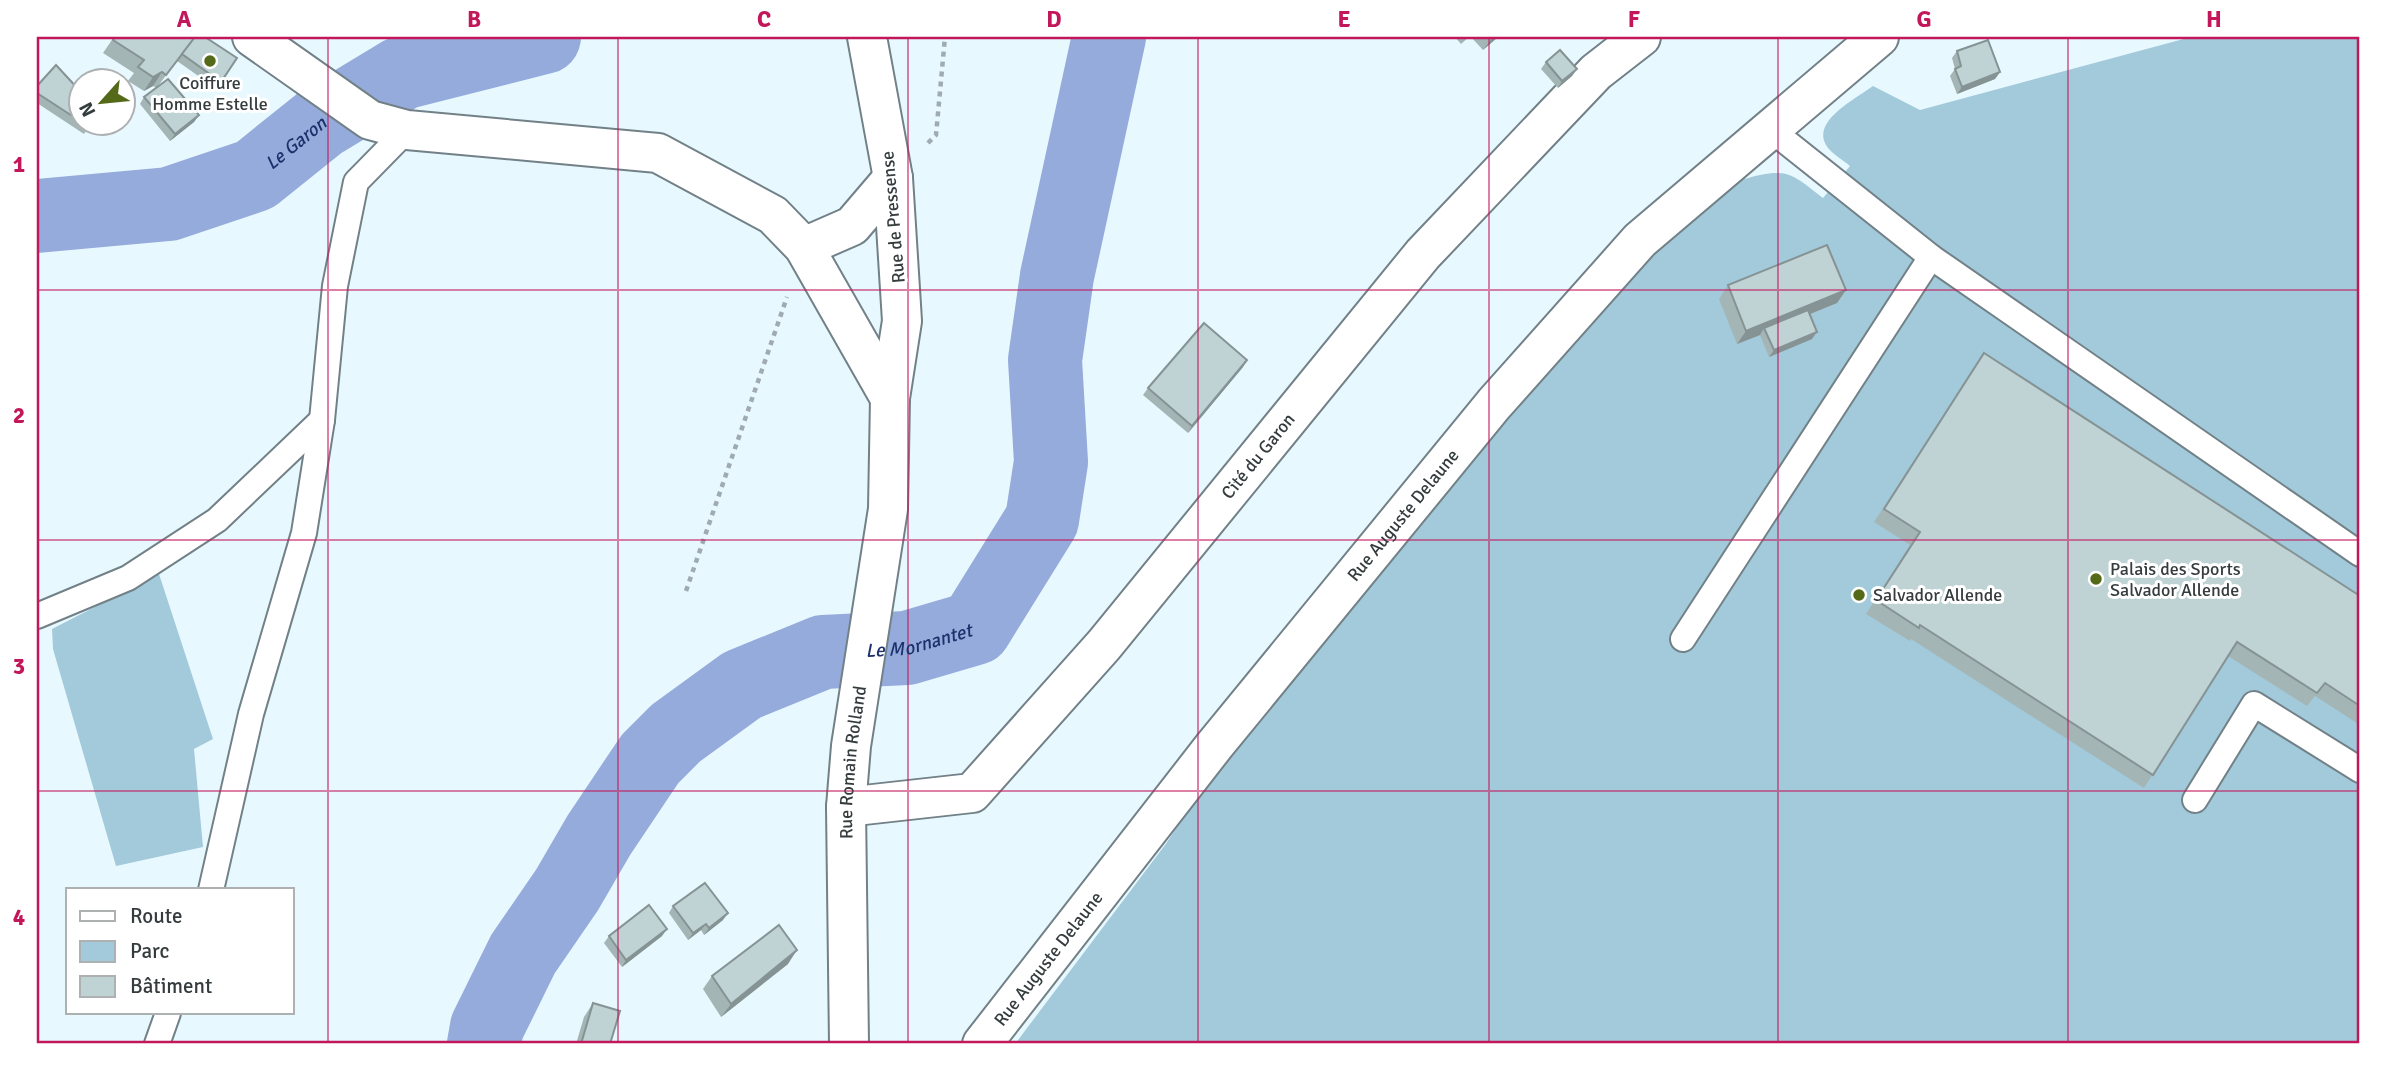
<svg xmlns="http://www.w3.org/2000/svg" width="2397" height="1081" viewBox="0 0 2397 1081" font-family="Signika,sans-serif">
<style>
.green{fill:#a2cadb}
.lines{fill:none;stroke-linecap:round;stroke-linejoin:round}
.river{stroke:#95abdb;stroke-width:74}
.lane-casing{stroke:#728187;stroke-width:28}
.street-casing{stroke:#728187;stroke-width:42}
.path{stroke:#9fabb0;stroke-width:4.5;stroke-dasharray:5 5;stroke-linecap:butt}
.lane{stroke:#fff;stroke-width:24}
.street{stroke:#fff;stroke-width:38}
.wall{fill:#a4b5b6}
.shaded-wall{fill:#869394}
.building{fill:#bfd2d4;stroke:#869394;stroke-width:2}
.grid{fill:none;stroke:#c2185b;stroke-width:2;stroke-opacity:0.55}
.poi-dot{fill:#556a19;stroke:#fff;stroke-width:2.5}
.labels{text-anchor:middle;stroke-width:6;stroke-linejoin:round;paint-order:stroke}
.poi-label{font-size:18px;fill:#353c3e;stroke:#fff;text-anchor:start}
.street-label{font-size:18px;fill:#353c3e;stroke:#fff}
.water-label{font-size:19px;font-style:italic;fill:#1c316b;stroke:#fff}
.neatline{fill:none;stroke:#c2185b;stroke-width:2.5}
.grid-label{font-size:23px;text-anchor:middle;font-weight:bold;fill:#c2185b}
</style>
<rect width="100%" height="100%" fill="#e8f8ff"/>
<!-- green -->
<g class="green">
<path d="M2191 37H2360V1044H1015L1165 845 1226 755 1584 323 1717 189C1734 182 1768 169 1786 174 1800 178 1812 190 1823 198L1850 166C1843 160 1834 155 1828 148 1808 122 1856 99 1873 86L1920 110Z"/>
<polygon points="159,574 213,739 194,749 203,847 116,866 53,649 52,629"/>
</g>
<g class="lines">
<!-- river -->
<g class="river">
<path id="s1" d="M37 216 169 204 255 175 321 122 402 73 544 37"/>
<path id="s2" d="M484 1044 487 1027 523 954 567 890 599 835 650 759 676 733 742 685 823 652 907 648 975 628 1042 520 1051 462 1045 360 1057 276 1109 37"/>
</g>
<!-- lane casing -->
<g class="lane-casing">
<g id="lane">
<polyline points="1931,257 2360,554"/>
<polyline points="37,616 128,578 217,520 322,420"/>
<polyline points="1683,639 1931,257 1770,129"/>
<polyline points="2195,800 2254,704 2360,770"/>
<polyline points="211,890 251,714 304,533 322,420 335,286 356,182 407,130"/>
<polyline points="157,1044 168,1013"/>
</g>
</g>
<!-- street casing -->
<g class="street-casing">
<g id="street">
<polyline points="252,37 370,120 407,130 658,153 773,215 804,247 890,398"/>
<polyline points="804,247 852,226 893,178"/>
<path id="s3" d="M846 807 972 793 1104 645 1423 254 1596 72 1641 37"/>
<path id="s4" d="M849 1044 846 807 851 746 888 509 890 398 902 321 893 178 867 37"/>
<path id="s5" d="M982 1044 1214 746 1494 404 1640 240 1879 37"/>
</g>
</g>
<!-- path -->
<g class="path">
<polyline points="928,143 936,135 945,37"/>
<polyline points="686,591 787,297"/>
</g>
<!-- lane -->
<use href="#lane" class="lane"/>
<!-- street -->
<use href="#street" class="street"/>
</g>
<!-- wall -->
<g class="wall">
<polygon points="114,37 237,58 217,89 177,61 183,53 158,86 199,115 194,122 170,141 140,104 144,97 157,88 153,86 144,91 128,81 134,73 103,53"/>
<polygon points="1455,37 1469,37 1461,44"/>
<polygon points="1471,37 1498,37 1483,50"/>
<polygon points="1957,51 2000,72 1995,79 1957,94 1950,76 1955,69 1952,58"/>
<polygon points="1546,62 1577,69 1572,76 1558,88 1541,69"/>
<polygon points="37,86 80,91 80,122 91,122 84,134 37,103"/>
<polygon points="1728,285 1846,290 1837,303 1810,314 1812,339 1769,357 1760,335 1737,344 1719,299"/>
<polygon points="1984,353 2360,596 2360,725 2315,696 2307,706 2228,656 2144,788 1911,639 1910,641 1866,614 1910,545 1874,522"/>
<polygon points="1243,367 1188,433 1143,395 1148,388"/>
<polygon points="673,906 723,920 704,935 701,930 688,940 669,913"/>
<polygon points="609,936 662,936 622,967 604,943"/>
<polygon points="788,964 721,1017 703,989 712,976"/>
<polygon points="593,1003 610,1044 576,1044 584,1017"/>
</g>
<!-- shaded-wall -->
<g class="shaded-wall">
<polygon points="1493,37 1498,37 1483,50"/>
<polygon points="1577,69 1572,76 1558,88 1562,81"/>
<polygon points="162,72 153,86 144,91 153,77"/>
<polygon points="2000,72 1995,79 1957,94 1962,87"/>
<polygon points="199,115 194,122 170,141 175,134"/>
<polygon points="1846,290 1837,303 1766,332 1764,328 1760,335 1737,344 1746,331"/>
<polygon points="1817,332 1812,339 1769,357 1774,350"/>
<polygon points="1247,360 1243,367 1188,433 1192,426"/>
<polygon points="728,913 723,920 704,935 709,928"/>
<polygon points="706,924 701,930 688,940 693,933"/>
<polygon points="667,929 662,936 622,967 626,960"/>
<polygon points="797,950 788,964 721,1017 731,1004"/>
</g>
<!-- building -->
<g class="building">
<polygon points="115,37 195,37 166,75 162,72 153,77 138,67 144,60 113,40"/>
<polygon points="195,37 205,37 237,58 221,82 182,54"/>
<polygon points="1988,40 2000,72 1962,87 1955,69 1961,66 1957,51"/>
<polygon points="1560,50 1577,69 1562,81 1546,62"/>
<polygon points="56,65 80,91 80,121 37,93 37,86"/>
<polygon points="168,79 199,115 175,134 144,97"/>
<polygon points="82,122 91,122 89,127"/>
<polygon points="1827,245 1846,290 1746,331 1728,285"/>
<polygon points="1808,310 1817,332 1774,350 1764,328"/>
<polygon points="1204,323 1247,360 1192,426 1148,388"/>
<polygon points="1984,353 2360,596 2360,706 2325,683 2317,693 2237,642 2153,775 1920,625 1919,628 1876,600 1920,532 1884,509"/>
<polygon points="705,883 728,913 709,928 706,924 693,933 673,906"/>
<polygon points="649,905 667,929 626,960 609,936"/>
<polygon points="779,925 797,950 731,1004 712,976"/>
<polygon points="593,1003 620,1011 610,1044 581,1044"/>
</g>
<!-- grid -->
<path class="grid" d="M328 37V1044M618 37V1044M908 37V1044M1198 37V1044M1489 37V1044M1778 37V1044M2068 37V1044M37 290H2360M37 540H2360M37 791H2360"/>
<!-- markers -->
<g class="poi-dot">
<circle cx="210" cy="61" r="7"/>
<circle cx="2096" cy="579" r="7"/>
<circle cx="1859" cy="595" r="7"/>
</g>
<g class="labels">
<!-- poi labels -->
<g class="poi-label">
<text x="210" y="89" text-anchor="middle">Coiffure<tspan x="210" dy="21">Homme Estelle</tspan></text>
<text x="2110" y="575">Palais des Sports<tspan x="2110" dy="21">Salvador Allende</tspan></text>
<text x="1873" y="601">Salvador Allende</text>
</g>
<!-- street labels -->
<g class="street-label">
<text transform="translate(893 217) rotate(-95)" y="6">Rue de Pressense</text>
<text dy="6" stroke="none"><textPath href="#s3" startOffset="569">Cité du Garon</textPath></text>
<text dy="6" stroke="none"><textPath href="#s5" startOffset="676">Rue Auguste Delaune</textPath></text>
<text dy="6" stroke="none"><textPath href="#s4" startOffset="282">Rue Romain Rolland</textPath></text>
<text dy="6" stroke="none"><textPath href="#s5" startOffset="108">Rue Auguste Delaune</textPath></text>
</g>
<!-- water labels -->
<g class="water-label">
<text dy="7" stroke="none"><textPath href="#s1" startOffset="275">Le Garon</textPath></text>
<text dy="7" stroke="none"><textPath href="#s2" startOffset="634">Le Mornantet</textPath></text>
</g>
</g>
<!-- border -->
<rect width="2397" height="1081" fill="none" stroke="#ffffff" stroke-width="77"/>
<!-- legend -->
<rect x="66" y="888" width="228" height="126" fill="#ffffff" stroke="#aeb1b2" stroke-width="2"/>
<rect x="80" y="911" width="35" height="10" fill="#ffffff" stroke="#aeb1b2" stroke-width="2"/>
<text x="130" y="923" font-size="21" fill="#353c3e">Route</text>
<rect x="80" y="941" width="35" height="21" fill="#a2cadb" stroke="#aeb1b2" stroke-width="2"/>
<text x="130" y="958" font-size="21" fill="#353c3e">Parc</text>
<rect x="80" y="976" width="35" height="21" fill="#bfd2d4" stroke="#aeb1b2" stroke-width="2"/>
<text x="130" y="993" font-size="21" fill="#353c3e">Bâtiment</text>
<!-- north arrow -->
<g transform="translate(102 102) rotate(243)"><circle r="33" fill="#ffffff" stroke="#aeb1b2" stroke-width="2"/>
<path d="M0-5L12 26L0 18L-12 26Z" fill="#556a19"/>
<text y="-10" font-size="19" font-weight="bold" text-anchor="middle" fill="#353c3e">N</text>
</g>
<rect x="38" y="38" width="2320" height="1004" class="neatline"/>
<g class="grid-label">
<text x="184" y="27">A</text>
<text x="474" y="27">B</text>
<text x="764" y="27">C</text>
<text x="1054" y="27">D</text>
<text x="1344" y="27">E</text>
<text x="1634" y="27">F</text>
<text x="1924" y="27">G</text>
<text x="2214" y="27">H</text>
<text x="19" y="172">1</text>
<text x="19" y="423">2</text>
<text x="19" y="674">3</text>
<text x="19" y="925">4</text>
</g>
</svg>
